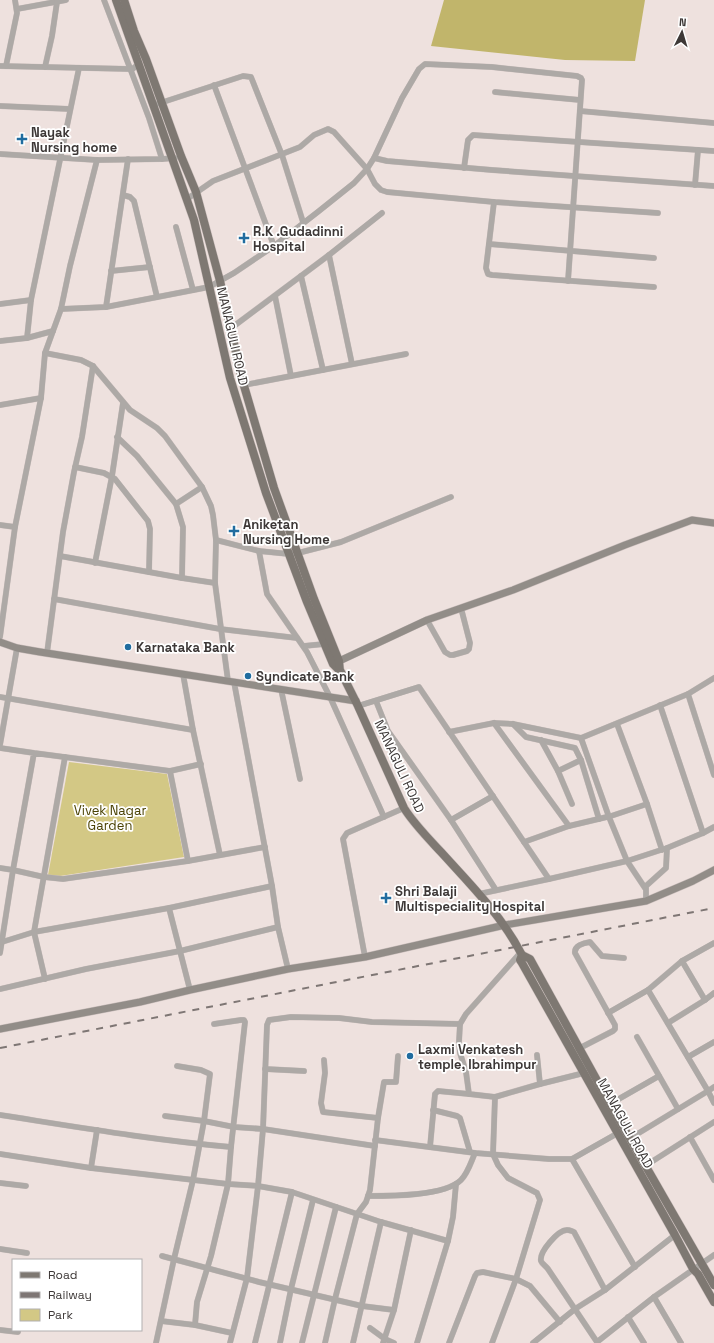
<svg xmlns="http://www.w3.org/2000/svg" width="714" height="1343" viewBox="0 0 714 1343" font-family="'Space Grotesk',sans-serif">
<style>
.green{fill:#d3c885}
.forest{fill:#c1b56b}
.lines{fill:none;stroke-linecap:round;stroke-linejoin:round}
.street-casing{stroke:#cbbfbd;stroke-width:6}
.secondary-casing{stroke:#cbbfbd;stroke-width:8}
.primary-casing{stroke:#cbbfbd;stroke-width:9}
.street{stroke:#ada9a6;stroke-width:5.5}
.secondary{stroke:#928d88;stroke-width:7}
.primary{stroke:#7e7872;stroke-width:8}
.rail{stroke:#7e7674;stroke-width:2;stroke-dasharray:7 7;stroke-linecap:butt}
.poi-dot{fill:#206c9f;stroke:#fff;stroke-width:1.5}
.labels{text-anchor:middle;stroke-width:3.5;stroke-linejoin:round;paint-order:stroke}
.poi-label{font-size:13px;font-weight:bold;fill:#3d3837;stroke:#fff;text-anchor:start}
.street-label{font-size:13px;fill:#3d3837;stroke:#fff}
.park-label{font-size:13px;fill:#4b4205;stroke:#fff}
</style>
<rect width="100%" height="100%" fill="#eee1de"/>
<!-- green -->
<polygon class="green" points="69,762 167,774 184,857 60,876 48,875"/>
<!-- forest -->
<polygon class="forest" points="444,0 645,0 635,61 565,60 431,46"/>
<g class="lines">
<!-- street casing -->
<g class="street-casing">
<g id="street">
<polyline points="104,0 149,118 162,159"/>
<polyline points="17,9 66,0"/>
<polyline points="0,66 130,69 131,70 139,64"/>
<polyline points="6,66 17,13 15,0"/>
<polyline points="45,67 52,36 57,2"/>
<polyline points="214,85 274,246"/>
<polyline points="495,92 580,100"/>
<polyline points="154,105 243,76 251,77 282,155 303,222"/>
<polyline points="0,106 70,109"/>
<polyline points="580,111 714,123"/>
<polyline points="0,154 97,160 162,159 175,158"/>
<polyline points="374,158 387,161 492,170 714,186"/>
<polyline points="464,168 468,140 473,135 714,151"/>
<polyline points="695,185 698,150"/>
<polyline points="123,195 130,197 134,201 157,297"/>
<polyline points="187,199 213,181 300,147 314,135 328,129 334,132 367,169 375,184 381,190 387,192 494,202 658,213"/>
<polyline points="494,202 486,268 488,274 492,275 654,287"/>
<polyline points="176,227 193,290"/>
<polyline points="489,244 654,258"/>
<polyline points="329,255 352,364"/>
<polyline points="111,271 150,267"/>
<polyline points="301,276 323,370"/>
<polyline points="275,296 291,376"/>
<polyline points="0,304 31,300"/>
<polyline points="106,307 128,159"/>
<polyline points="61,309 106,307 209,287 234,273 274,246 319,211 354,183 367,169 374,158 402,98 419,69 425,64 492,67 577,76 581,78 582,80 568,281"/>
<polyline points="230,329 329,255 382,213"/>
<polyline points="27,338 31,300 79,68"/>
<polyline points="0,341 27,338 53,331"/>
<polyline points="45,353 81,360 93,366 130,410 157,428 165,436 202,487 211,506 213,515 216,540 215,583 228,681"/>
<polyline points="244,385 406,354"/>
<polyline points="0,405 41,398"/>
<polyline points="117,437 137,456 176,504 183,527 182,578"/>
<polyline points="75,467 104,473 115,479 148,521 150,529 149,572"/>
<polyline points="176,504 202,487"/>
<polyline points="0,525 15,527"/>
<polyline points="216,540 259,551 289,554 298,553 341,542 451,497"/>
<polyline points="259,551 267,594 307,652 330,697 384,817"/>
<polyline points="60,556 182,578 215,583"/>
<polyline points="95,563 112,476 123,403"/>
<polyline points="54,599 220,629 297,638"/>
<polyline points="427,620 445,652 450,655 453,655 467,651 469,649 470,643 461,608"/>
<polyline points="0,637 15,527 41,398 45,353 61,309 70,266 97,160"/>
<polyline points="304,646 324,644"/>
<polyline points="47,653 63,532 74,472 82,437 93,366"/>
<polyline points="183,674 193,730 220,855"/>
<polyline points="234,682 272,886"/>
<polyline points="281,689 300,779"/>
<polyline points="688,694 714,775"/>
<polyline points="0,697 193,730"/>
<polyline points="376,701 388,731 451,820 496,890"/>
<polyline points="660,705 703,833 667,848"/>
<polyline points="358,706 419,687 549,879 479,894"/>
<polyline points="494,723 569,826 524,842"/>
<polyline points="513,724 526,737 575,748 581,760 599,819"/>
<polyline points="617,724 647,804 662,850"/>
<polyline points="449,732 494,723 513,724 581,738 688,694 714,678"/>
<polyline points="581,738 609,817 627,861 645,888"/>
<polyline points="541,740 558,771 572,804"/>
<polyline points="0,745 17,648"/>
<polyline points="0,748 34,753 13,870 44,877 63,879 188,861 170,771 34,753"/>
<polyline points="170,771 201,764"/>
<polyline points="558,771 581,760"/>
<polyline points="451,820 493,796"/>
<polyline points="569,826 611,816 647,804"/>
<polyline points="703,833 714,827"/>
<polyline points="188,861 265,847"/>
<polyline points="0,868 13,870 0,953"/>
<polyline points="549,879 627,861 667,848 666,868 646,886 646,901"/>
<polyline points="169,908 190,990"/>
<polyline points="2,942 34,932 169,908 272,886 278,927 288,969"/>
<polyline points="714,943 682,961 705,1000 714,993"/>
<polyline points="365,957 343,839 347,833 404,808"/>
<polyline points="45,979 34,932 65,757"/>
<polyline points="0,989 86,969 180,951 278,927"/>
<polyline points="648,990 682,961"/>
<polyline points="608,1013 648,990 708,1091 629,1139"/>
<polyline points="668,1023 705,1000"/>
<polyline points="637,1037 678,1109"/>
<path d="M578 1049 613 1031 615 1029V1025L575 953C574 946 583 943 590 942L602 956 624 958"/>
<polyline points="537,1055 540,1084"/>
<polyline points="688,1057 714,1042"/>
<polyline points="324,1060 325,1073 321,1103 323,1112 378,1118"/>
<polyline points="265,1069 304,1071"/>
<polyline points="714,1087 708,1091 714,1103"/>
<polyline points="495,1097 540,1084 584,1073"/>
<polyline points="610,1104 659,1076"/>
<polyline points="433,1110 457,1116 460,1118 470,1152"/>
<path d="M0 1115C77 1127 153 1140 231 1147"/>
<polyline points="165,1116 204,1121 234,1127 263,1129 375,1146"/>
<polyline points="690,1137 714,1180"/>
<polyline points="375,1140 475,1153 549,1159 572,1159 618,1133"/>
<polyline points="430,1147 435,1094 438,1091 469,1094"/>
<polyline points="0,1154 91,1168 228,1184 258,1186 292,1192 381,1222 448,1241 453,1217 456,1184"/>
<polyline points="572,1159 635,1267"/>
<polyline points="645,1166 714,1122"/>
<polyline points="91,1168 97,1130"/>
<polyline points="0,1183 26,1186"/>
<path d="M368 1196C391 1196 445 1196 461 1180 468 1173 471 1162 475 1153"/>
<polyline points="0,1249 27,1253"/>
<polyline points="162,1256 259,1282 362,1306 394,1310"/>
<path d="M605 1290 574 1232C571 1231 570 1230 567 1230 558 1230 539 1252 541 1261 542 1264 546 1266 548 1269L597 1342 654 1297"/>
<polyline points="628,1317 644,1343"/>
<polyline points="161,1321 195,1325 232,1333"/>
<polyline points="195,1325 197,1302 211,1256 228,1184 231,1147 245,1022 244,1020 241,1020 214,1024"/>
<polyline points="370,1328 385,1339 394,1343"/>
<polyline points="0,1330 18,1332"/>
<polyline points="156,1343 174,1259 193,1180 204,1121 210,1074 201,1070 177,1066"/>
<polyline points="230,1343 247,1278 258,1186 263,1129 267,1025 269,1020 291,1017 339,1018 372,1022 460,1024"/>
<polyline points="255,1343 292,1192"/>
<polyline points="280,1343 291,1289 313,1200"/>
<polyline points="302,1343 336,1207"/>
<polyline points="325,1343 335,1299 357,1214 366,1202 370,1190 378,1118 384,1082 396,1082 398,1056"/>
<polyline points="353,1343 381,1222"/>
<polyline points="383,1343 394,1310 411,1230"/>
<polyline points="417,1343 448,1241"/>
<polyline points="449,1343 475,1276 477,1273 483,1272 516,1279 530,1286 560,1322"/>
<polyline points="492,1343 516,1279 540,1200 537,1193 508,1178 498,1165 493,1154 495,1097 469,1094 466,1072 460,1053 459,1042 460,1024 466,1014 521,952"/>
<polyline points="533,1343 575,1309 605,1290 675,1235"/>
<polyline points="681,1343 654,1297 714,1255"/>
</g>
</g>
<!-- secondary casing -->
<g class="secondary-casing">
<g id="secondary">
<polyline points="0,642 17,648 40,652 356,701"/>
<polyline points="335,663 427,620 513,590 625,545 692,520 714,523"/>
<polyline points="0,1029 140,1002 190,990 288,969 365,957 505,925 646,901 693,881 714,870"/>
</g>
</g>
<!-- primary casing -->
<g class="primary-casing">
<g id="primary">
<path d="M116 0 194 220 230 378 266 493 307 602 333 664 341 672 358 706 404 808C414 824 428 838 441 852 471 885 502 916 522 955L520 960 522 963 675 1235 693 1269 698 1274 714 1302"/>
<polyline points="124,0 134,31 146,59 181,156 196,192 220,281 242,379 274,488 314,599 339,661 340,672"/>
<polyline points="522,955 530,959 610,1104 714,1285"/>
</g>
</g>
<!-- street -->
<use href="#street" class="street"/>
<!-- secondary -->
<use href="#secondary" class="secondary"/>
<!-- primary -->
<use href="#primary" class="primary"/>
<!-- rail -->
<polyline class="rail" points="0,1048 714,908"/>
</g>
<!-- markers -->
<g class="poi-dot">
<path d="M20 133h4v4h4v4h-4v4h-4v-4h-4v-4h4z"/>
<path d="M242 232h4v4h4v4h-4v4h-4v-4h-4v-4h4z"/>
<path d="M232 525h4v4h4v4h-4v4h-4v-4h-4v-4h4z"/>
<circle cx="128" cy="647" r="4"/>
<circle cx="248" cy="676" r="4"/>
<path d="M384 892h4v4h4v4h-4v4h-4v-4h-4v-4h4z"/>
<circle cx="410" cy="1056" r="4"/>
</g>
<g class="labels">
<!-- poi labels -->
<g class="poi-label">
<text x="31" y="137">Nayak<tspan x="31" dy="15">Nursing home</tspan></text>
<text x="253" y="236">R.K .Gudadinni<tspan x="253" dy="15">Hospital</tspan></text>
<text x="243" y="529">Aniketan<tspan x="243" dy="15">Nursing Home</tspan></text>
<text x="136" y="652">Karnataka Bank</text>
<text x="256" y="681">Syndicate Bank</text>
<text x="395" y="896">Shri Balaji<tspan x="395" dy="15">Multispeciality Hospital</tspan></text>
<text x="418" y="1054">Laxmi Venkatesh<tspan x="418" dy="15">temple, Ibrahimpur</tspan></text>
</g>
<!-- street labels -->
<g class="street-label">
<text transform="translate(233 336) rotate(77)" y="5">MANAGULI ROAD</text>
<text transform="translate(400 766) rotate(65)" y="5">MANAGULI ROAD</text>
<text transform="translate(626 1123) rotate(61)" y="5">MANAGULI ROAD</text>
</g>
<!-- park labels -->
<g class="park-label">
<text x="110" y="815">Vivek Nagar<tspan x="110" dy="15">Garden</tspan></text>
</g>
</g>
<!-- legend -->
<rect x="12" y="1259" width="130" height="72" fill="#ffffff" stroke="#b1afaf"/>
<rect x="20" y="1272" width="20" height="6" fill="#7e7872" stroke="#b1afaf"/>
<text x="48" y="1279" font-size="12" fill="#3d3837">Road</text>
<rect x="20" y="1292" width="20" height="6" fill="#7e7674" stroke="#b1afaf"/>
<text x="48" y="1299" font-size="12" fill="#3d3837">Railway</text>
<rect x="20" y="1309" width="20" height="12" fill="#d3c885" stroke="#b1afaf"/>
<text x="48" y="1319" font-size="12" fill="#3d3837">Park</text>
<!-- north arrow -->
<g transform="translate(682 32) rotate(5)" stroke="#ffffff" stroke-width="3" paint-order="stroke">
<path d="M0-3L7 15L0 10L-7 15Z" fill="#3d3837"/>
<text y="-6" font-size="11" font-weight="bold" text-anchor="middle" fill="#3d3837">N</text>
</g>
</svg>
